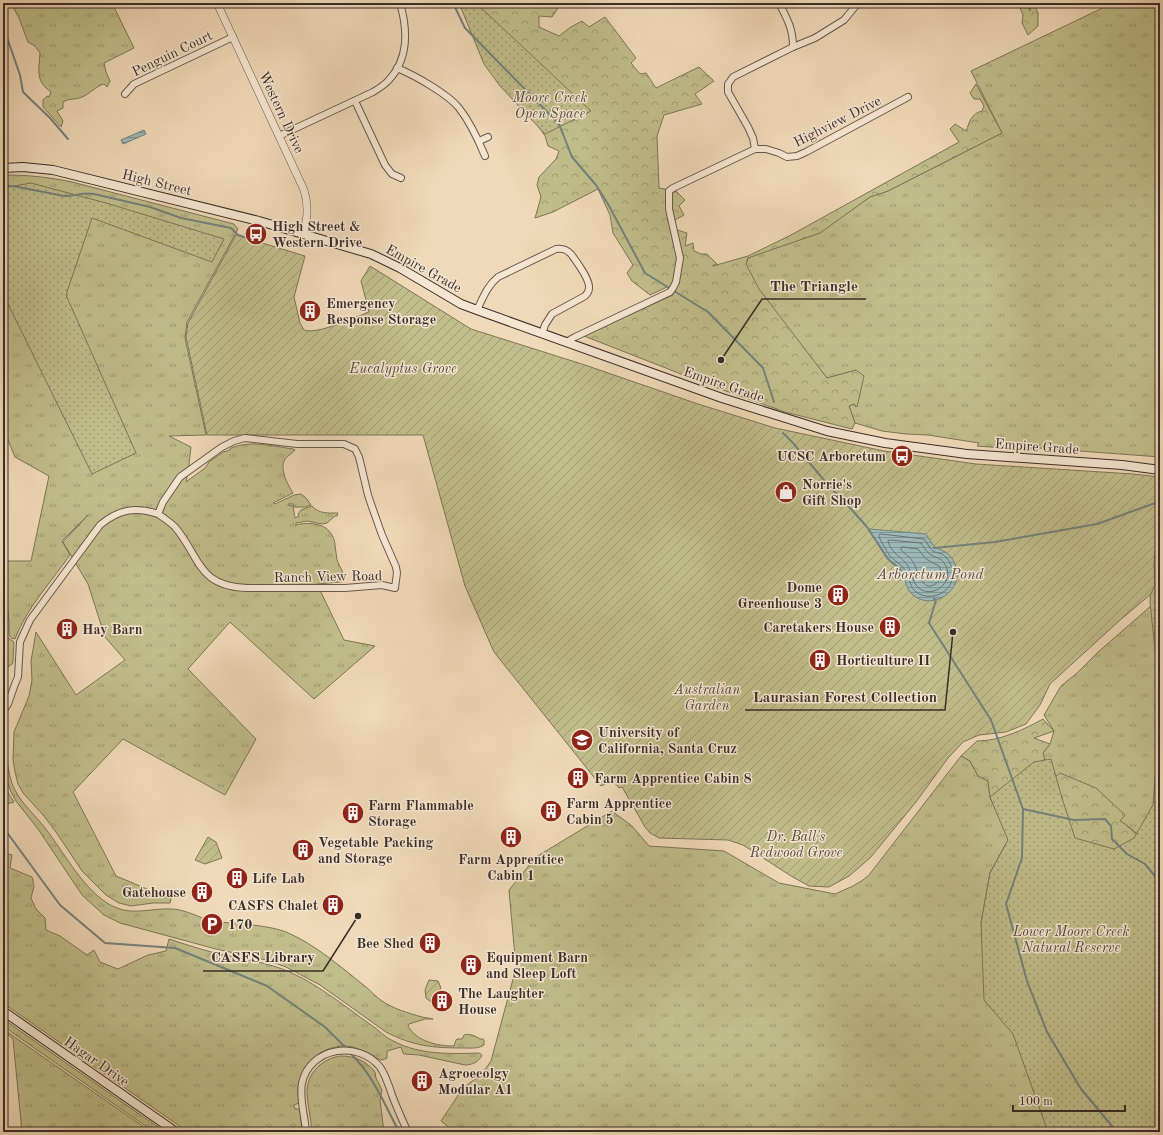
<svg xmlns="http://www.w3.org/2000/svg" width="1163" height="1135" viewBox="0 0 1163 1135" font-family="'Old Standard TT',serif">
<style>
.grass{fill:url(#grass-tufts);stroke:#7c7558}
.forest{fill:url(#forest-crowns);stroke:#7c7558}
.park{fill:url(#park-dots);stroke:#7c7558}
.garden{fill:url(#garden-furrows);stroke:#7c7558}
.water{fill:url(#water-rules);stroke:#74817d}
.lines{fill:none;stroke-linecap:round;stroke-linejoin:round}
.shore{stroke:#6a736f;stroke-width:1}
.stream{stroke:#74817d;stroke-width:2}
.minor-casing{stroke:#67584b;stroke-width:8}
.tertiary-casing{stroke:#67584b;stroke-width:8}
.secondary-casing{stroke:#392d27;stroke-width:10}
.minor{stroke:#f5e6d1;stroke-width:6}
.tertiary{stroke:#f5e6d1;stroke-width:7}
.secondary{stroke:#f5e6d1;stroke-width:8}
.labels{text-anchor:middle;stroke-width:3;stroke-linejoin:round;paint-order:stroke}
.street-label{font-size:14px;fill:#392d27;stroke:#f5e6d1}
.park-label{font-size:14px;font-style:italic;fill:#544a3b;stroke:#f5e6d1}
.poi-label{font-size:14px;font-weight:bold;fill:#392d27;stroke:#f5e6d1;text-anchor:start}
.water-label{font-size:15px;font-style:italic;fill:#52504b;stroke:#f5e6d1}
.leader{fill:none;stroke:#392d27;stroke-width:1.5}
.callout-dot{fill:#392d27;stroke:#f5e6d1;stroke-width:1.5}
.callout-label{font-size:15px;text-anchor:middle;font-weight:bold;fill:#392d27;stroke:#f5e6d1;stroke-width:3;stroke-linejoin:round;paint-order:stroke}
</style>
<defs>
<pattern id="grass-tufts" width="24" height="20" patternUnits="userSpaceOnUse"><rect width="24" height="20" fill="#c0bd8a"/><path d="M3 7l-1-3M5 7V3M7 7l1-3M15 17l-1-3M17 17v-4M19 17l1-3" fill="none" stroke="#9d9a71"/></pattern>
<pattern id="forest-crowns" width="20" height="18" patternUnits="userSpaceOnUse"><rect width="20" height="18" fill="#c0bd8a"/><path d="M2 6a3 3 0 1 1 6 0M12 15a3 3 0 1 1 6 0" fill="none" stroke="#9d9a71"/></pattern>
<pattern id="park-dots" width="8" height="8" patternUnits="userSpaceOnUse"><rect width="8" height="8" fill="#c0bd8a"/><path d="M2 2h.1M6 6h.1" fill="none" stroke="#9d9a71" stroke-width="1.8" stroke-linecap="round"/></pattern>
<pattern id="garden-furrows" width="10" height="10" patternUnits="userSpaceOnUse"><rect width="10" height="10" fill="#c0bd8a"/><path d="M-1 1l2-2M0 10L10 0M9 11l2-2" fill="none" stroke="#9d9a71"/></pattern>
<pattern id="water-rules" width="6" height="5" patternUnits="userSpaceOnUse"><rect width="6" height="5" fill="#9cb9b7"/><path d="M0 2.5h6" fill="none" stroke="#809795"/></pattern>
</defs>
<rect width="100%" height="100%" fill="#f0d9b8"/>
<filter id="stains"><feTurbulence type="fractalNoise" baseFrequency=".005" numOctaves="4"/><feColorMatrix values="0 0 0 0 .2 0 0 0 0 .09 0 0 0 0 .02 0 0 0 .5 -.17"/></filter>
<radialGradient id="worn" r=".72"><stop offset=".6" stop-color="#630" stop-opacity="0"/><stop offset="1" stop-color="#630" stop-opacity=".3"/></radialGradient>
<!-- grass -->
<g class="grass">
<path d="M11 3H112L134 48 104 63 106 72 110 81 107 87 104 84C96 86 90 94 82 97 76 100 69 98 63 102V108L57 111 63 121 61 127 43 107V100L47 96 49 97 51 92C35 81 39 70 40 53L35 46 28 42 19 18Z"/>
<polygon points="1113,3 1160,3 1160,457 999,445 1034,448 1029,450 977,446 979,443 928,435 906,434 882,431 855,423 849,406 854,404 856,407 856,370 827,378 761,294 745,266 749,257 819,233 870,197 888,191 1002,133 971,71"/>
<path d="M3 175C29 175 47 177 72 182L234 224 238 229 187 322 185 338 206 435 169 436 191 447 188 473 186 482 205 468 209 462 225 451V452L231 449V448C251 440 272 446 293 449L295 450C292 454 288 455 285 459 279 469 288 485 293 493L273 503 275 504 294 495 301 494 306 498 311 505 305 507H294L293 504H288V505L293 506 295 518 299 516 298 514 301 510 312 506C319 514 328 513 338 513L337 516H335L327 523 322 524 307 521 296 523V525C305 522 323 523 329 531 332 534 335 540 335 545 336 550 336 555 337 560 340 568 345 573 343 581L341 582 317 584 344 640 375 646 314 699 230 622 188 669 256 739 225 795 123 739 73 792 116 876 171 899 170 903H153L131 906 119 903 106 895 82 871 56 832 44 816 23 793 18 784 15 772 13 759 14 732 29 696 32 680 31 661 36 632 76 695 125 660 105 637 88 584 63 542 88 515 62 541 70 555C51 582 26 609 15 639L11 638 9 634V621L6 594 3 561H31L49 476 15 457 3 428Z"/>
<polygon points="3,592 7,626 7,634 8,638 14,642 13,662 12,664 8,667 6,671 5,683 7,689 6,692 3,700"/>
<path d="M1160 598V861C1149 846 1136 829 1119 821L1125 815 1039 789 1046 763 1043 753 1050 744 1054 731 1044 715 1061 686 1076 674 1097 653Z"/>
<polygon points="961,756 970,761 978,776 988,781 990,797 1002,823 1009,840 990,873 1059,1132 455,1132 441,1121 463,1088 482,1074 491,1061 516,968 509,890 536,857 612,811 632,826 649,846 724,851 779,883 835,894 853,886 863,880 869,875"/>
<path d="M6 759C9 766 9 780 15 790 22 804 35 815 45 828 64 852 87 897 117 908 134 915 153 908 171 909 182 909 195 915 205 919L203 926 219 928 220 922C240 924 268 925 286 932 315 944 342 968 366 987 372 992 376 997 382 1001 394 1009 408 1013 422 1017 426 1018 430 1018 433 1019H425L409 1024 408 1026C417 1042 438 1046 454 1046L456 1040 457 1039H462L464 1035C468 1033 476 1036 480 1039H483L484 1040V1045C478 1049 470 1048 463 1048 433 1048 413 1046 386 1032L320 985 286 967 266 960 216 949 120 923 104 915 83 896 76 886 38 829 16 801 11 792 6 778Z"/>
<polygon points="3,775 7,791 14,802 3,805"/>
<path d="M3 853 12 855 10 868 32 877 34 886 31 898 36 909 45 918 46 930 60 936 87 955 94 950 100 962 118 969 148 955 166 951 169 939C184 944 200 949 215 953 241 959 268 962 292 973 320 986 346 1007 371 1025 379 1030 384 1037 393 1041 420 1055 450 1054 479 1053L482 1055C479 1062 472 1065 465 1065L419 1055 404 1054 403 1053 401 1047 387 1051V1058C386 1059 382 1060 381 1060 378 1059 373 1056 370 1054 365 1052 359 1049 353 1047 331 1042 306 1057 300 1079 297 1087 298 1095 299 1103L294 1105 295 1109H300L302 1132H188L3 1003Z"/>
<polygon points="3,1019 165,1132 154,1132 3,1026"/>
<polygon points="3,1029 151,1132 22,1132 13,1039 3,1030"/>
<path d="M341 1056C355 1056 366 1061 375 1072L376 1078 382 1090 380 1100 384 1132H312C311 1119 308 1107 307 1094 306 1074 322 1058 341 1056Z"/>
</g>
<!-- forest -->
<g class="forest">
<path d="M461 3H595V4L560 5 552 17 539 16V27L559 36 571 27 582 21 589 27 605 17 636 58 631 63 640 74 646 73 656 88 699 67 714 81 695 94 702 104 664 115 657 136 659 188 676 191 685 200 679 206 684 215 675 220 674 229 687 233 685 246 693 243 694 251 701 254H707L717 264 713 266 748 256 791 235 959 142 950 129 955 124 966 131C970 121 971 114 982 111L984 106 980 99H974L970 93 976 84 1002 133 888 191 870 197 820 233 748 258 746 264 759 289 827 378 856 370 864 376 857 407 854 404 849 406 855 423 852 429 785 412 709 385 584 336 673 295 667 287 650 295 632 281 627 273 633 265 613 233 610 215 598 189 553 212 535 218 541 197 537 185 539 177 556 159 559 151 548 146 545 136 537 124 516 97 507 93 502 86Z"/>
<polygon points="1018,3 1034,3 1038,13 1038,26 1028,35 1022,23 1023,15"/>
<path d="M1043 719 1054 731 1034 738 1050 744 1043 753 1046 763 1040 789 1060 773 1096 788 1125 815 1120 821 1125 824 1149 846 1160 1132 985 937 981 923 990 873 1008 840 1002 823 990 797 988 781 978 776 970 761 961 756 977 741C1000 741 1023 730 1043 719Z"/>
</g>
<!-- park -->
<g class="park">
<polygon points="459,3 476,3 591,111 545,134 500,86 484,64"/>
<polygon points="31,183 106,203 224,239 212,262 92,218 66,295 136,453 92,474 3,294 3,188"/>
<polygon points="1158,477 1160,477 1160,712 1157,669 1150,602"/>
<polygon points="1160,714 1160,1132 1048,1132 1013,1034 984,1000 981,923 990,873 1008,840 990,797 1034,762 1051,759 1062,798 1075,838 1114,849 1134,838 1153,805"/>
</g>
<!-- garden -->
<g class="garden">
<path d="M236 235 305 256 294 297 300 323 304 330C318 335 355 317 369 312L361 281 370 266 471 329 585 365 698 404 775 428 884 451 976 464 1133 474 1160 477V500L1154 563 1155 585 1151 594 1119 621 1050 684 1040 705 1026 724 1006 732 979 735 963 742 948 758 916 802 870 858 849 876 829 887 809 886 791 876 743 845 728 840 659 838 650 833 645 827 622 787 619 788 613 781 609 782 601 786 494 652 465 586 423 435H207L186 337 188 323Z"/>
<polygon points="208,837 216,842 222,858 205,864 195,860"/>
<polygon points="429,980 438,981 441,988 431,1002 426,998 425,990"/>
</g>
<!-- water -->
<g class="water">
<polygon points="144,130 146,134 123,144 121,140"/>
<path d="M869 529 926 534C929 538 931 543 935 547 937 549 941 549 943 551 949 553 953 559 955 564 966 589 933 612 913 595 905 588 906 578 900 570 897 565 891 563 887 558 880 549 875 539 869 529Z"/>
</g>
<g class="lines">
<!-- shore -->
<g class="shore">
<path d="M881 534 924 539C927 542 929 548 933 551 936 553 939 553 942 554 946 557 950 561 951 566 960 587 934 605 916 592 910 587 910 580 907 574 903 565 896 562 890 556 886 550 882 543 879 537V535Z"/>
<path d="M890 540 921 543C924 547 927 553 931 555 936 558 941 558 944 563 956 579 936 599 920 589 911 583 913 570 905 562 899 556 890 551 888 541Z"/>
<path d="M903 547 918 549 926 559 939 566 942 573 939 581C922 597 919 571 913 562 910 557 905 554 901 550V548Z"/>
</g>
<!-- stream -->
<g class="stream">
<polyline points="453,3 465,28 559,124 572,157 596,185 608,204 645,273 708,312 763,368 774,402"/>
<polyline points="1028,3 1030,10"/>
<polyline points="3,26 20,75 23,92 50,118 68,139"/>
<path d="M3 185 18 187 64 196C75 196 84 192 94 194L150 207 181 218 231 228 238 235 251 239"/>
<polyline points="783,433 793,443 828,485 852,510 867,527 888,559 901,570"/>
<polyline points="934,548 995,542 1097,524 1158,502"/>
<polyline points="934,599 936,600 929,623 991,720 1023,809 1022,858 1006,904 1027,981 1047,1032 1081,1089 1117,1132"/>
<polyline points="1023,809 1074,820 1105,819 1111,826 1112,839 1127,854 1145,864 1154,875 1160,886"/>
<polyline points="3,827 60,905 105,943 175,948 267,986 325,1027 347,1049"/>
<path d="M351 1054C373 1075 385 1105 399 1132"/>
</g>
<!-- minor casing -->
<g class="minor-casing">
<g id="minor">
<polyline points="793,47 815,38 844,20 858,3"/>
<path d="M397 68C414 75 448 94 459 108 470 122 478 139 485 156"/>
<polyline points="125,94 134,84 233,37"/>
<polyline points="355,101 385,165 392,174 401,178"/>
<path d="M279 136 373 92C378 89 383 86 388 81 409 59 408 31 400 3"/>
<polyline points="479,141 488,137"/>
<path d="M755 149 753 138 748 127 728 92V84L733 77 793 47C793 28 787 19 779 3"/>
<path d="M477 310C483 298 487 286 498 277L556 249C562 248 566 249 571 254 576 261 590 279 589 288 589 291 587 294 585 296L552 314 545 325 542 334"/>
<polyline points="566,342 575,337 670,292 673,288 676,282 680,258 669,209 669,191 673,188 755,149 766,149 779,153 787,157 797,156 806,152 908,97"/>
<path d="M3 712 8 704 15 684 18 677 20 642 30 620 100 525C118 510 135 506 158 514L163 502 180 477 222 447 234 441 245 438 297 444H344L355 449 359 457 368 495 371 504 382 535 396 567 397 573 395 588 382 585 345 588H247C197 586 201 558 175 527 170 522 164 518 158 514"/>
<path d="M306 1132C305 1116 299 1099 302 1083 310 1047 358 1040 380 1067 386 1076 389 1086 392 1095 397 1108 402 1120 408 1132"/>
</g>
</g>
<!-- tertiary casing -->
<g class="tertiary-casing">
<path id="tertiary" d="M217 3 304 190C309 206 308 219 303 234"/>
</g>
<!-- secondary casing -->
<g class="secondary-casing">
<g id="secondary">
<polyline points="3,168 23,167 53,170 259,221 371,254 400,268 461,304 477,310 722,398 827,431 885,443 967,454 1122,465 1160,470"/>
<polyline points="3,1011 176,1132"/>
</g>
</g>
<!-- minor -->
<use href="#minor" class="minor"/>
<!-- tertiary -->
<use href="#tertiary" class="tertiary"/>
<!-- secondary -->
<use href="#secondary" class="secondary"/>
</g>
<!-- icons -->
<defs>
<g id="bus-disc" transform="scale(1.15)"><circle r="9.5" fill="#8f2418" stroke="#f5e6d1"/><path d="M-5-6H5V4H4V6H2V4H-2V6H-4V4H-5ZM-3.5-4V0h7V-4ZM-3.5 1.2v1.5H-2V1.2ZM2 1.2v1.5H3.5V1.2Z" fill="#fff"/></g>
<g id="building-disc" transform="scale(1.15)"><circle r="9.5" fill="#8f2418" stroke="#f5e6d1"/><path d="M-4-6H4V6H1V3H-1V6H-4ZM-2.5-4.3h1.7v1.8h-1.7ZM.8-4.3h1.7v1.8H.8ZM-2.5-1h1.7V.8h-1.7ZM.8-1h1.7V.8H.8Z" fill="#fff"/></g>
<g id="shop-disc" transform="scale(1.15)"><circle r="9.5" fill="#8f2418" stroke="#f5e6d1"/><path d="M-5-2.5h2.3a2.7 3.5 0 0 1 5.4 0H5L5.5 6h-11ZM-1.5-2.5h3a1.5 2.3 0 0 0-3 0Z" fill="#fff"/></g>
<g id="university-disc" transform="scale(1.15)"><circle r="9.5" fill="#8f2418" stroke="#f5e6d1"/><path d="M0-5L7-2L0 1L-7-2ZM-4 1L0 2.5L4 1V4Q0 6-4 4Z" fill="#fff"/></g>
<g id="parking-disc" transform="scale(1.15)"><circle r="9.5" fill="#8f2418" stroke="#f5e6d1"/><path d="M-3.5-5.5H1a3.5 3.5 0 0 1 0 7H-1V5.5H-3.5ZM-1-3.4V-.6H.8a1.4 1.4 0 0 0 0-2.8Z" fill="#fff"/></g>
</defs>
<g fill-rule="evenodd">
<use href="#bus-disc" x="256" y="234"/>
<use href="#building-disc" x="310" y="311"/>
<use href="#bus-disc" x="902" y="456"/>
<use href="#shop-disc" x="786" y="492"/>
<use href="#building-disc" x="838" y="595"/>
<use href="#building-disc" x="890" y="627"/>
<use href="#building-disc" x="67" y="629"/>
<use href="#building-disc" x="820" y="660"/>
<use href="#university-disc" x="582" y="740"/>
<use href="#building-disc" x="578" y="778"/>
<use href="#building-disc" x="551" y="811"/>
<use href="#building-disc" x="353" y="813"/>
<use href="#building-disc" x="511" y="837"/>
<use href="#building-disc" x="303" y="850"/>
<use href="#building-disc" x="237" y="878"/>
<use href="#building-disc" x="202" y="892"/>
<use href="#building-disc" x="333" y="905"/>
<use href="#parking-disc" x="212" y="924"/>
<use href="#building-disc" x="430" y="943"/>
<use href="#building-disc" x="471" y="965"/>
<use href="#building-disc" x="442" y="1001"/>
<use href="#building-disc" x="422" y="1081"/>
</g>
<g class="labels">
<!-- street labels -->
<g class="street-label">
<text transform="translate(172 53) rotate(-26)" y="5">Penguin Court</text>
<text transform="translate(282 112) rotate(65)" y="5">Western Drive</text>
<text transform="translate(837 121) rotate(-27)" y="5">Highview Drive</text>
<text transform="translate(157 182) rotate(14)" y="5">High Street</text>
<text transform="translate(424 268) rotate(29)" y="5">Empire Grade</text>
<text transform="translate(724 384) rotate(19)" y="5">Empire Grade</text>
<text transform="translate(1037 446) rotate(4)" y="5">Empire Grade</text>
<text transform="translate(328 576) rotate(-1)" y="5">Ranch View Road</text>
<text transform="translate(97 1061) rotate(35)" y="5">Hagar Drive</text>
</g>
<!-- park labels -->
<g class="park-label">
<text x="550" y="102">Moore Creek<tspan x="550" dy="16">Open Space</tspan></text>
<text x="403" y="373">Eucalyptus Grove</text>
<text x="707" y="694">Australian<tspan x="707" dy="16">Garden</tspan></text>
<text x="796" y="841">Dr. Ball's<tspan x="796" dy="16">Redwood Grove</tspan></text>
<text x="1071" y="936">Lower Moore Creek<tspan x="1071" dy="16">Natural Reserve</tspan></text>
</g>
<!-- poi labels -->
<g class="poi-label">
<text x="272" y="231">High Street &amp;<tspan x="272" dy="16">Western Drive</tspan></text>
<text x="326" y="308">Emergency<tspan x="326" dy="16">Response Storage</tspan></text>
<text x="886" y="461" text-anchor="end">UCSC Arboretum</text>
<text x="802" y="489">Norrie's<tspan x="802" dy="16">Gift Shop</tspan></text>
<text x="822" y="592" text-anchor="end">Dome<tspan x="822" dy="16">Greenhouse 3</tspan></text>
<text x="874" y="632" text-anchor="end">Caretakers House</text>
<text x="82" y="634">Hay Barn</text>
<text x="836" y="665">Horticulture II</text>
<text x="598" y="737">University of<tspan x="598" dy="16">California, Santa Cruz</tspan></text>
<text x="594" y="783">Farm Apprentice Cabin 8</text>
<text x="566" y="808">Farm Apprentice<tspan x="566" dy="16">Cabin 5</tspan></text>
<text x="368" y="810">Farm Flammable<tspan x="368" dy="16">Storage</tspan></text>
<text x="318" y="847">Vegetable Packing<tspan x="318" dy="16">and Storage</tspan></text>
<text x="511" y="864" text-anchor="middle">Farm Apprentice<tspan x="511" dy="16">Cabin 1</tspan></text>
<text x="252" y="883">Life Lab</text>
<text x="186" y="897" text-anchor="end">Gatehouse</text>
<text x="318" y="910" text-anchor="end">CASFS Chalet</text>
<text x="228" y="929">170</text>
<text x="414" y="948" text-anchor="end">Bee Shed</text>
<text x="486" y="962">Equipment Barn<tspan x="486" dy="16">and Sleep Loft</tspan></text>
<text x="458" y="998">The Laughter<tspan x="458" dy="16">House</tspan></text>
<text x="438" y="1078">Agroecolgy<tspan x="438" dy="16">Modular A1</tspan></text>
</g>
<!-- water labels -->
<g class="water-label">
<text x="930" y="579">Arboretum Pond</text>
</g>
</g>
<!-- callouts -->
<path class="leader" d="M721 360L762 299H866M953 632L945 710H745M358 916L323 971H203"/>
<g class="callout-dot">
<circle cx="721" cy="360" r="4"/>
<circle cx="953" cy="632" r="4"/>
<circle cx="358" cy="916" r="4"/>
</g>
<g class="callout-label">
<text x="814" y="291">The Triangle</text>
<text x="845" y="702">Laurasian Forest Collection</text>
<text x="263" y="962">CASFS Library</text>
</g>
<!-- margin -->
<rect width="1163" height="1135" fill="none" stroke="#f0d9b8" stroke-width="16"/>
<rect x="4" y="4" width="1155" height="1127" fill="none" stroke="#392d27" stroke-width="2"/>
<rect x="8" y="8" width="1147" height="1119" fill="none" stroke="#392d27"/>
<!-- scale -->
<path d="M1013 1105v6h112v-6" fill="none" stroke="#392d27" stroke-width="2"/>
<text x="1019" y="1105" font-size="12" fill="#392d27" stroke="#f5e6d1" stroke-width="3" paint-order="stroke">100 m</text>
<rect width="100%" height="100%" filter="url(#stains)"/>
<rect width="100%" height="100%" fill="url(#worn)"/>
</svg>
